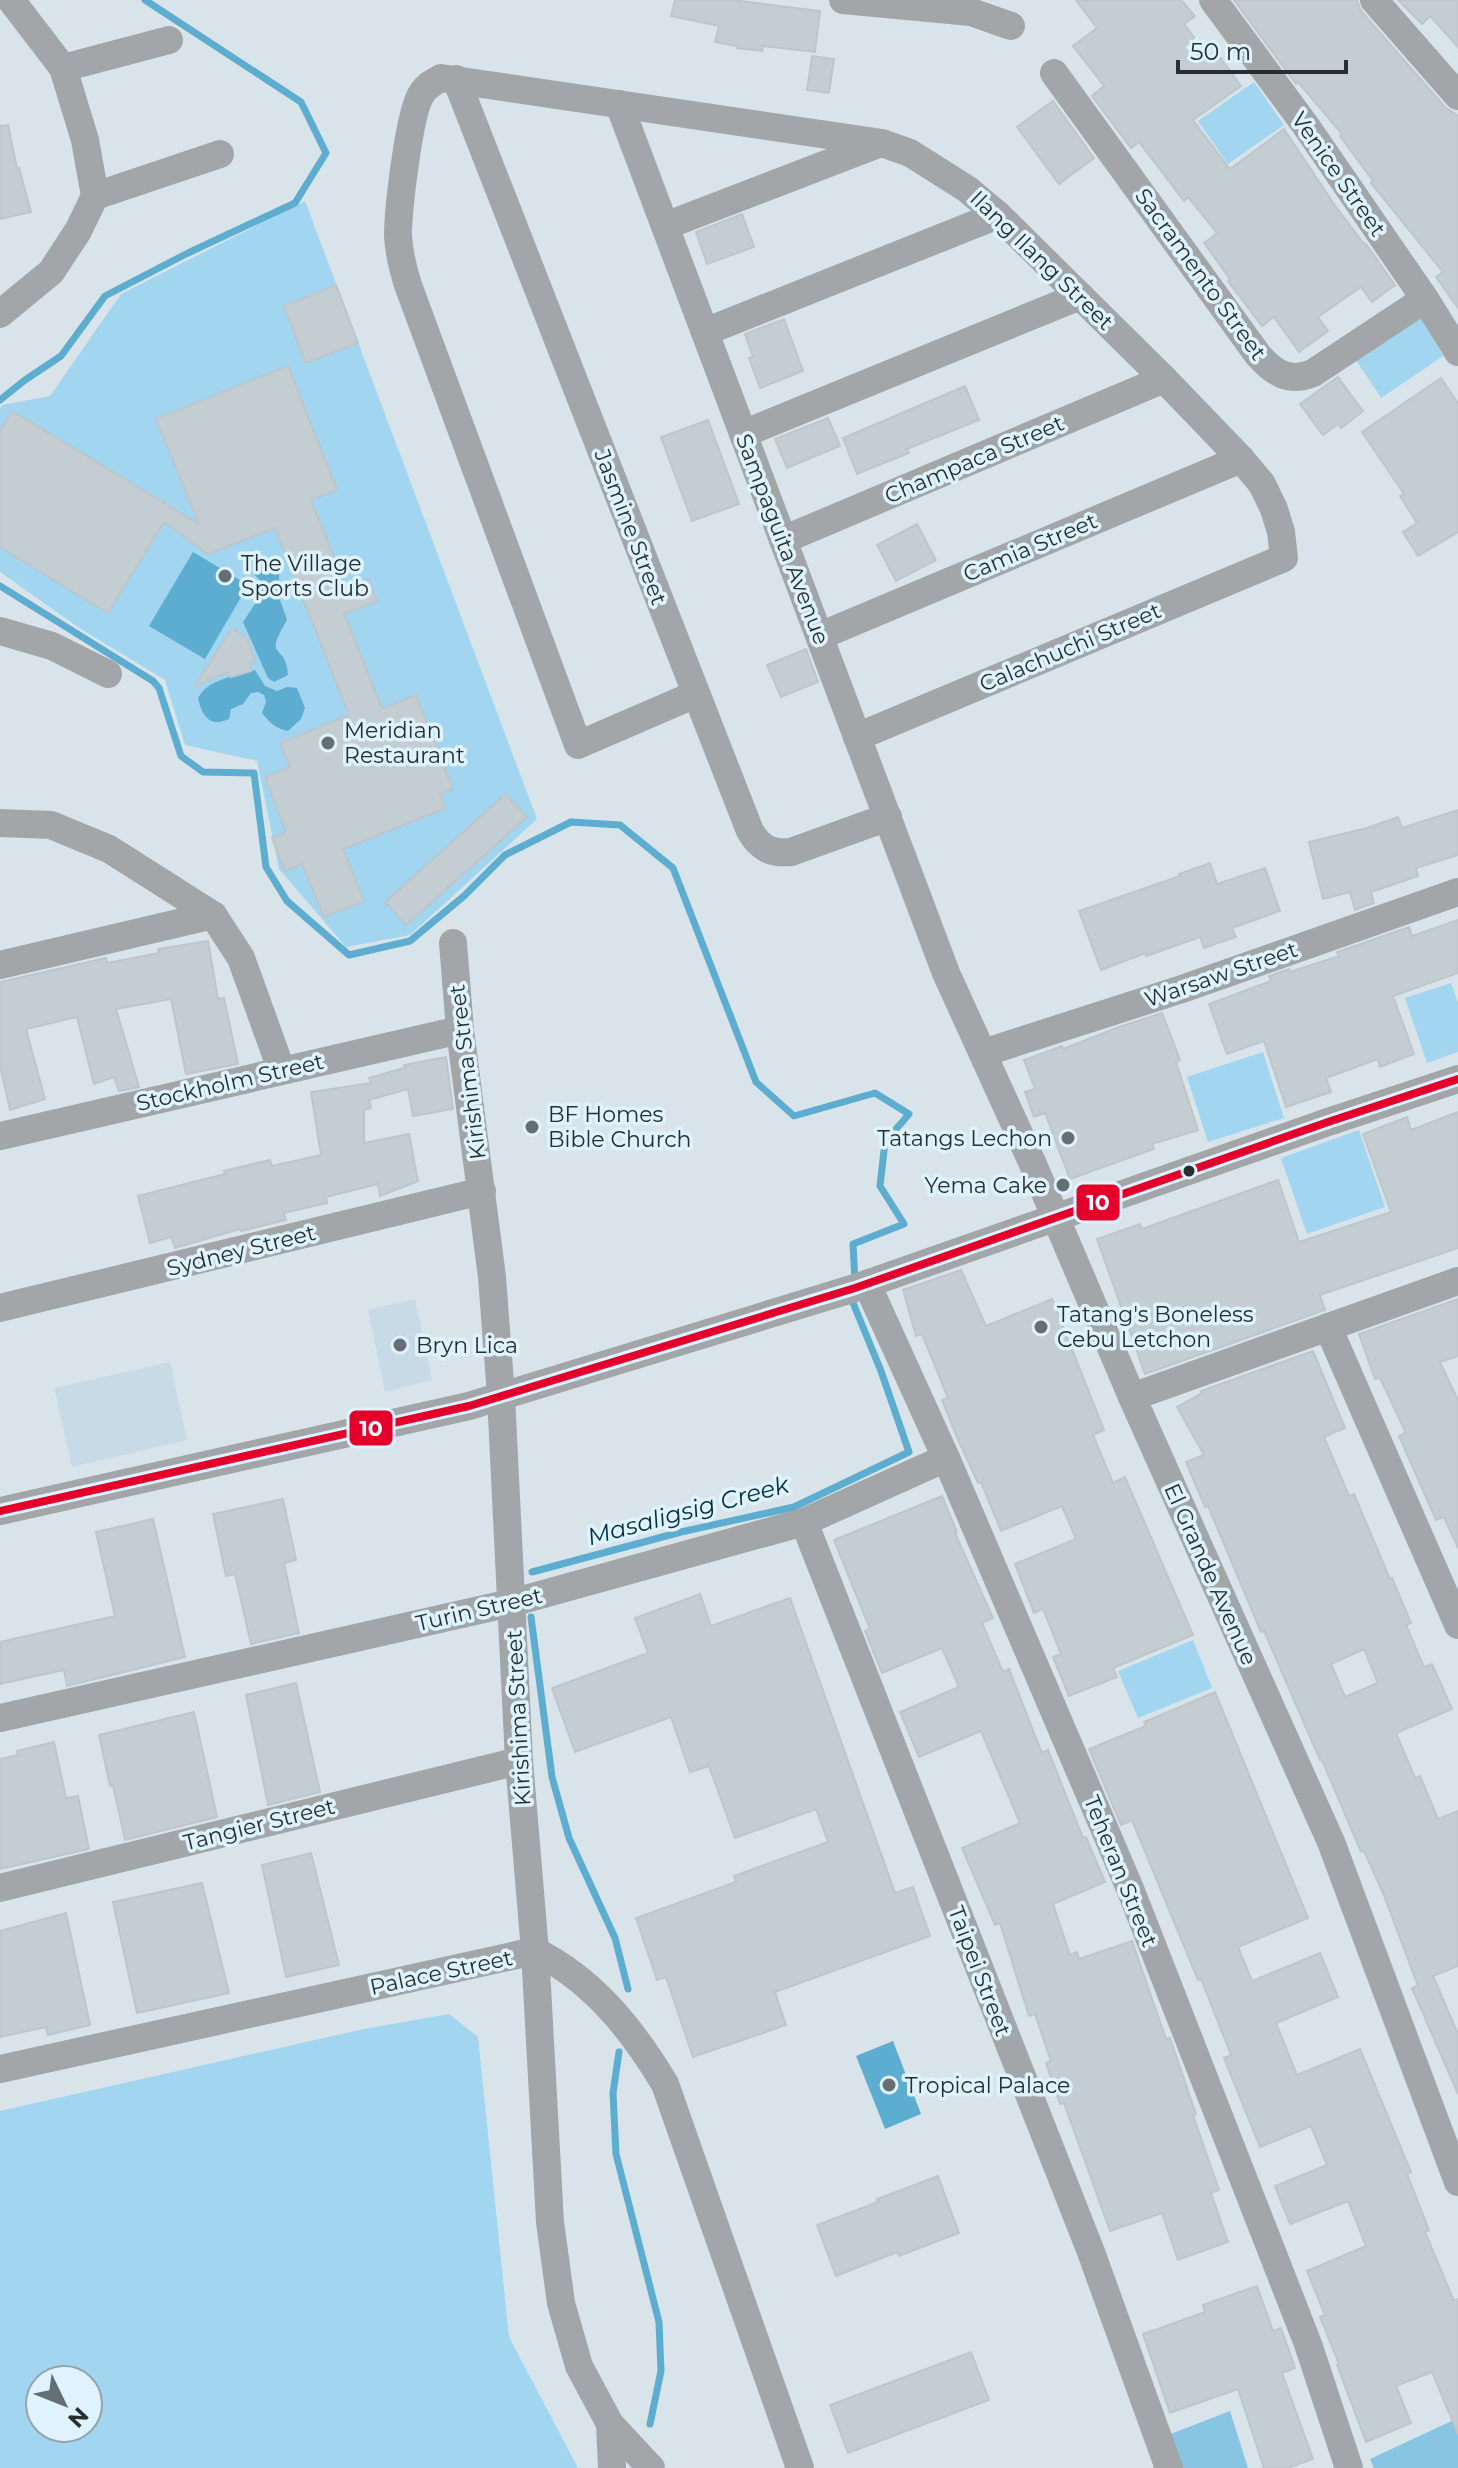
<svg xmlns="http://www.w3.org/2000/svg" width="1458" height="2468" viewBox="0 0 1458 2468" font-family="Montserrat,sans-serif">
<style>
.built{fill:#c8dae5}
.green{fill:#a1d5f0;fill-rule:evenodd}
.forest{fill:#87c5e3}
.water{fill:#5cadd0}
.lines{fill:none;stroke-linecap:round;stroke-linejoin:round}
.stream{stroke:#5cadd0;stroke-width:7}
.building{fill:#c4cdd1;stroke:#bdc6cb;stroke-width:2;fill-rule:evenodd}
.minor{stroke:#a2a6a8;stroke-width:28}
.bus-1-casing{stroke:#dff3fe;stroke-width:14}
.bus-1{stroke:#e4002b;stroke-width:8}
.poi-dot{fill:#656e72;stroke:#dff3fe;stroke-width:3}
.bus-dot{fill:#272e32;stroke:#dff3fe;stroke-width:3}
.labels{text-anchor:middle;stroke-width:7;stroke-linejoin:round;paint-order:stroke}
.street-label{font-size:22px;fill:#272e32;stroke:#dff3fe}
.poi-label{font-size:22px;fill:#272e32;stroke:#dff3fe;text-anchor:start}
.water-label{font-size:24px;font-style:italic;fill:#002e42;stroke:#dff3fe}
.line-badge{stroke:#dff3fe;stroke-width:3}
.badge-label{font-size:22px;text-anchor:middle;font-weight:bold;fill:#fff}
</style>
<rect width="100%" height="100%" fill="#d9e4ea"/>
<!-- built -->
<g class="built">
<polygon points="415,1299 432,1380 385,1392 368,1310"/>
<polygon points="170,1362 187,1440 72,1467 54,1388"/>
</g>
<!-- green -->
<g class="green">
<polygon points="1254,82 1284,125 1228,164 1198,121"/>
<polygon points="305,201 537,819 410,935 346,947 279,869 257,761 185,745 165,680 81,629 0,572 0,409 2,405 50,396 121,294"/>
<polygon points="1420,317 1443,356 1381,398 1356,360"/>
<polygon points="1451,983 1458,1003 1458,1052 1427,1063 1405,998"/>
<polygon points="1263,1052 1284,1118 1208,1142 1187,1077"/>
<polygon points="1359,1130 1385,1207 1307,1234 1281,1158"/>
<polygon points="1193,1640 1212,1688 1138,1718 1118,1671"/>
<path d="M449 2014 478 2037 509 2337 578 2468H0V2111L364 2029ZM40 2380H88V2428H40Z"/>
</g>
<!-- forest -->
<g class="forest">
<polygon points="1230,2411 1248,2468 1181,2468 1168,2435"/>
<polygon points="1458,2418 1458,2468 1374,2468 1370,2459"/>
</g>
<!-- water -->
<g class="water">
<polygon points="193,552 248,585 205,659 149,626"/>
<path d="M256 556 280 563 278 594 287 620C262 662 286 641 288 675L274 682 268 678 243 622 262 593 260 580 245 567 249 558Z"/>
<path d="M255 670 265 686 277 691 287 687 297 688 305 708 301 719 288 731C276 729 270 723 262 713L266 702 264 695 258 692 251 693 243 704 231 709 229 719C210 728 202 716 198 698 209 678 235 677 255 670Z"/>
<polygon points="893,2041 921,2114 885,2129 856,2056"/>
</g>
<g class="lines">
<!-- stream -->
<g class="stream">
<polyline points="0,400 25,380 61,356 105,296 188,253 295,203 326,153 301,102 145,0"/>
<polyline points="0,586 153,681 159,688 181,756 203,772 254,773 266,867 287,901 349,955 410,941 464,896 505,855 571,822 620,825 673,868 756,1082 794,1116 875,1093 909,1114 885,1142 880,1186 904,1224 853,1244 855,1282"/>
<polyline points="532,1572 681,1532 794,1507 909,1452 881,1371 851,1298 852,1294"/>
<polyline points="531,1617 552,1777 569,1838 615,1938 628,1989"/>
<polyline points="619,2052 613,2093 616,2154 659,2322 661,2371 650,2424"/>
</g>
</g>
<!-- building -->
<g class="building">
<polygon points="675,0 732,0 820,11 815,52 763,46 762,51 737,48 737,46 715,42 719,26 671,16"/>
<polygon points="1076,0 1181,0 1195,16 1184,24 1212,61 1219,56 1241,86 1193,120 1230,169 1284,129 1336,207 1365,245 1366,244 1395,285 1372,302 1361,287 1318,317 1328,331 1299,352 1274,317 1262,326 1228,281 1230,279 1204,243 1217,233 1188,197 1184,201 1139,142 1131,148 1092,96 1104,86 1073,46 1097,28"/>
<polygon points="1234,0 1357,0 1361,11 1445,107 1458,116 1458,308 1436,277 1443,272 1371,183 1373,181 1340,136 1342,134 1298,82 1296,84"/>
<polygon points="1398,0 1458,0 1458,47 1430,16 1422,24"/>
<polygon points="812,56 834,59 829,93 807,90"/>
<polygon points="1053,101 1094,158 1059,184 1017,127"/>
<polygon points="8,125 17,169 19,168 31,212 0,219 0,126"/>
<polygon points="742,214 754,247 707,264 696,232"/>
<polygon points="336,285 358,343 306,363 284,306"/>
<polygon points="784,319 803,371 760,388 749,358 753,357 745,334"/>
<polygon points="288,366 337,490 311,500 346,588 368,579 377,601 344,614 354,638 382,709 416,695 453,789 440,794 446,808 343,849 364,901 324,917 302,864 285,871 272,838 286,832 265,777 290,767 280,743 349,715 275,528 208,554 164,522 108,613 0,547 0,431 12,411 199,524 156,419"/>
<polygon points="1338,377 1363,411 1341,428 1338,424 1323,435 1300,404"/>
<polygon points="1441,378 1458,403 1458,532 1418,556 1403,532 1417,523 1400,496 1404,494 1362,432"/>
<polygon points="965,386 979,420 907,449 909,453 857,474 843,438"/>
<polygon points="828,418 840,446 787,468 775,439"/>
<polygon points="708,420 739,504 692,521 661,437"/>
<polygon points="917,524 936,560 896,581 877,545"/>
<polygon points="232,628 248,640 255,661 250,664 251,671 231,677 227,672 195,686"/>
<polygon points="806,649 818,682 781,697 767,665"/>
<polygon points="506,794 527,817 406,925 385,902"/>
<polygon points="1458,810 1458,855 1416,868 1418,876 1371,892 1374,903 1355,910 1350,892 1323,899 1309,842 1367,828 1398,817 1402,828"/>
<polygon points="1210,863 1217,884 1265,868 1280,911 1232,928 1236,937 1204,948 1200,937 1146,956 1146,953 1101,970 1079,911 1180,876 1179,874"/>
<polygon points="1458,920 1458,973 1393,996 1414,1054 1380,1067 1378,1059 1326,1078 1331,1092 1286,1107 1264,1041 1227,1054 1209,1004 1271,981 1269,976 1289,969 1290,972 1339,956 1337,952 1409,927 1412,936"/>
<polygon points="208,941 218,999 224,998 238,1064 186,1074 171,999 116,1009 139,1087 119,1091 114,1077 94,1084 77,1017 26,1029 45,1099 10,1110 0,1066 0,982 106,958 107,963 159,953 158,949"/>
<polygon points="1162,1013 1180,1060 1176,1062 1198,1130 1152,1144 1154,1149 1070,1179 1045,1113 1034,1117 1025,1092 1035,1089 1024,1060 1062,1046 1063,1049 1119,1027"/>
<polygon points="446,1057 453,1109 413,1116 408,1089 369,1100 371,1108 364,1110 364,1143 409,1134 418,1181 380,1196 378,1184 326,1197 327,1203 284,1213 286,1220 241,1231 240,1229 175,1248 171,1237 150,1243 138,1196 225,1174 224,1171 270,1160 272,1166 321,1155 311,1092 371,1083 369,1078 404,1068 404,1065"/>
<polygon points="1458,1112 1458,1248 1320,1295 1325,1310 1145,1374 1097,1239 1140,1224 1142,1229 1278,1180 1299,1242 1391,1212 1363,1134 1407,1117 1411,1130"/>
<polygon points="961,1270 986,1326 1052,1299 1104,1430 1093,1435 1113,1483 1125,1477 1193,1635 1113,1668 1117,1677 1069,1696 1053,1657 1061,1654 1043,1609 1034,1613 1015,1564 1076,1539 1062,1506 1001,1531 981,1482 978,1483 957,1437 942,1400 948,1398 922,1334 916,1336 903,1290"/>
<polygon points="1458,1299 1458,1356 1440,1362 1458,1400 1458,1548 1444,1517 1436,1520 1399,1436 1406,1433 1380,1378 1375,1379 1359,1334"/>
<path d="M1313 1351 1345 1428 1324 1437 1349 1496 1354 1494 1390 1579 1392 1578 1411 1623 1406 1625 1424 1667 1432 1664 1452 1709 1396 1733 1415 1778 1420 1776 1438 1819 1458 1811V1966L1433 1976 1458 2034V2094L1412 1988 1418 1986 1383 1893 1364 1851 1361 1852 1322 1760H1320L1264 1631 1261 1632 1208 1506 1205 1507 1186 1462 1204 1455 1177 1407 1202 1393 1201 1391ZM1364 1649 1378 1683 1345 1697 1331 1664Z"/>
<polygon points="942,1496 957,1532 955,1533 993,1618 982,1623 1003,1672 1009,1669 1042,1753 1048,1750 1083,1838 1086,1837 1105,1882 1053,1904 1070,1955 1077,1952 1079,1959 1132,1941 1166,2039 1170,2038 1196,2114 1193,2115 1219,2190 1211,2193 1228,2242 1178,2260 1162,2213 1110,2231 1064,2103 1060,2104 1046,2063 1051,2061 1035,2014 1029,2016 1000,1923 995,1925 962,1848 1020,1823 981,1731 919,1757 900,1712 959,1687 942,1648 882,1673 865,1631 870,1629 834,1540"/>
<polygon points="283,1499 296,1560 284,1563 299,1633 251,1644 235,1574 226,1576 213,1514"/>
<polygon points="153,1519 185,1657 67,1686 64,1670 0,1684 0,1642 115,1616 96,1532"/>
<polygon points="700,1594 711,1626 790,1598 895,1893 913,1887 930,1936 775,1992 786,2025 693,2057 666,1977 657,1980 636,1918 736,1882 734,1876 828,1842 816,1809 735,1838 709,1766 690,1772 671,1717 575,1752 552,1688 648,1653 635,1618"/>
<polygon points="296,1683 320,1792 268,1805 246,1695"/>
<polygon points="1215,1692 1308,1918 1238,1947 1252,1981 1320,1953 1338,1997 1276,2023 1297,2075 1360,2049 1411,2172 1407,2174 1429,2230 1425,2232 1454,2301 1458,2299 1458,2434 1432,2372 1396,2386 1411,2423 1366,2442 1337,2365 1339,2364 1320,2317 1325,2315 1307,2271 1366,2246 1348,2201 1290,2224 1275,2186 1327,2165 1311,2126 1260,2147 1224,2058 1231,2055 1201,1979 1198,1980 1132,1820 1121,1825 1089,1749 1146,1726 1144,1722"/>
<polygon points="194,1712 217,1817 125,1840 113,1785 110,1786 99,1735"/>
<polygon points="54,1742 66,1798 78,1796 89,1849 0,1869 0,1759 18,1755 17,1751"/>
<polygon points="311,1853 339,1965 286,1977 262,1865"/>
<polygon points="202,1883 229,1993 137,2013 113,1902"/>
<polygon points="66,1913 90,2025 48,2035 46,2027 0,2037 0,1931"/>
<polygon points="938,2176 959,2233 899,2256 897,2252 836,2276 817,2225 878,2202 877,2199"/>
<polygon points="1257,2286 1273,2331 1281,2328 1295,2368 1282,2373 1313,2459 1288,2468 1264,2468 1238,2389 1170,2413 1143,2334 1205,2312 1203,2305"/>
<polygon points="971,2352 989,2400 848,2453 830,2405"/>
</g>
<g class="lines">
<!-- minor -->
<g class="minor">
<polyline points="843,0 971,12 1011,26"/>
<polyline points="1213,0 1306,126 1425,299 1458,352"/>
<polyline points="1374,0 1458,96"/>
<polyline points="63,68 169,40"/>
<path d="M1054 73 1258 355C1274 373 1289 383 1313 373L1425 299"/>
<path d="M456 79 750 831C760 848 771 854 791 852L888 817"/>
<polyline points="619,104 946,973 1032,1162 1132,1397 1331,1842 1458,2182"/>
<polyline points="95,196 220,154"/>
<polyline points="665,226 881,143"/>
<polyline points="0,314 51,272 78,231 95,196 85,140 63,68 11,0"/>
<polyline points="705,332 998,215"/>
<polyline points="743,434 1080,296"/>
<polyline points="783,540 1164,379"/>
<polyline points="0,631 52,646 108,674"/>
<polyline points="820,636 1241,459"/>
<path d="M696 694 578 745 408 285C403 269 399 253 398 236 398 211 409 111 422 93 427 85 434 82 441 78L882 143 910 153 967 189 998 215 1164 379 1241 459 1262 484 1274 509 1281 532 1284 558 857 737"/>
<polyline points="0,823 51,825 109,849 213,915 241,958 281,1069"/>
<polyline points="453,943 460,1030 492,1277 501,1396 519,1761 535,1951 550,2222 561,2303 579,2366 610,2424 651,2468"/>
<polyline points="0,965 213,915"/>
<polyline points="983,1053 1182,989 1458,892"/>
<polyline points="0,1136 460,1030"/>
<polyline points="867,1284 946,1458 1131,1891 1308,2344 1349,2468"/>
<polyline points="0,1308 482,1191"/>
<polyline points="1328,1327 1458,1625"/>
<polyline points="1132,1397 1458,1281"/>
<polyline points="0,1511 469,1406 855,1288 1328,1122 1458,1079"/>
<polyline points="804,1522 1091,2252 1169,2468"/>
<polyline points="0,1718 511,1603 804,1522 946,1458"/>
<polyline points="0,1888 519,1761"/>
<path d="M0 2069 535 1951C593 1980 632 2029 665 2084L800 2468"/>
<polyline points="610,2424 612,2468"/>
</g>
<!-- bus-1 casing -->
<g class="bus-1-casing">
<polyline id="bus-1" points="0,1511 469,1406 855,1288 1328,1122 1458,1079"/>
</g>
<!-- bus-1 -->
<use href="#bus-1" class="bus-1"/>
</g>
<!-- markers -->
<g class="poi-dot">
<circle cx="225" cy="576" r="8"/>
<circle cx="328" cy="743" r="8"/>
<circle cx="532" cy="1127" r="8"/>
<circle cx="1068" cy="1138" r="8"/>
<circle cx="1063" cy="1185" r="8"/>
<circle cx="1041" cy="1327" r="8"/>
<circle cx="400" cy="1345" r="8"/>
<circle cx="889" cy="2085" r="8"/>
</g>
<circle class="bus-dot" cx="1189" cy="1171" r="7"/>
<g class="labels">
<!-- street labels -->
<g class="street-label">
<text transform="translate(1339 174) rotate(55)" y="8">Venice Street</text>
<text transform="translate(1042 260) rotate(44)" y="8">Ilang Ilang Street</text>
<text transform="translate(1201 274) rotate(54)" y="8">Sacramento Street</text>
<text transform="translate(974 459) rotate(-23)" y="8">Champaca Street</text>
<text transform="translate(631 527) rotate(69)" y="8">Jasmine Street</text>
<text transform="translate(783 539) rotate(69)" y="8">Sampaguita Avenue</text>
<text transform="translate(1030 547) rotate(-23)" y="8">Camia Street</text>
<text transform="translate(1070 647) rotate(-23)" y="8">Calachuchi Street</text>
<text transform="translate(1221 974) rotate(-19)" y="8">Warsaw Street</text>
<text transform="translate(467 1072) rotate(-97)" y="8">Kirishima Street</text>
<text transform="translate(230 1082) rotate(-13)" y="8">Stockholm Street</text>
<text transform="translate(241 1250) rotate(-14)" y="8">Sydney Street</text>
<text transform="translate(1211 1574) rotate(66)" y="8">El Grande Avenue</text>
<text transform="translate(479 1609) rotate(-13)" y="8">Turin Street</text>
<text transform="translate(518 1718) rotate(-93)" y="8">Kirishima Street</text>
<text transform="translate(259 1824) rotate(-14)" y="8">Tangier Street</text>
<text transform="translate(1121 1871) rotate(68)" y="8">Teheran Street</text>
<text transform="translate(980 1971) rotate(69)" y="8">Taipei Street</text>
<text transform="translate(441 1972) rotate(-12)" y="8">Palace Street</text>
</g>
<!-- poi labels -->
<g class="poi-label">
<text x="241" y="571">The Village<tspan x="241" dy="25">Sports Club</tspan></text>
<text x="344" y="738">Meridian<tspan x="344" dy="25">Restaurant</tspan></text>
<text x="548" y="1122">BF Homes<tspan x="548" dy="25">Bible Church</tspan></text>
<text x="1052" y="1146" text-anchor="end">Tatangs Lechon</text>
<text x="1047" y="1193" text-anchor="end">Yema Cake</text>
<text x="1057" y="1322">Tatang's Boneless<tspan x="1057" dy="25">Cebu Letchon</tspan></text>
<text x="416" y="1353">Bryn Lica</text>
<text x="905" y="2093">Tropical Palace</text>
</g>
<!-- water labels -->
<g class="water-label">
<text transform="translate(688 1511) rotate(-15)" y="8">Masaligsig Creek</text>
</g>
</g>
<g class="line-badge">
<rect x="1075" y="1183" width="46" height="39" rx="8" fill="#e4002b"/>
<rect x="348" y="1409" width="46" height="38" rx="8" fill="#e4002b"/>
</g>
<g class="badge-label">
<text x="1098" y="1210">10</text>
<text x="371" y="1436">10</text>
</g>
<!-- north arrow -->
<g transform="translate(64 2404) rotate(133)"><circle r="38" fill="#dff3fe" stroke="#95a4ac" stroke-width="2"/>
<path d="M0-6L14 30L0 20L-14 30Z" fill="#656e72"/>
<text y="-12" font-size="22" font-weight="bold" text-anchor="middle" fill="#272e32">N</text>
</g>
<!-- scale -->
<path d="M1178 60v12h168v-12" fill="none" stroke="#272e32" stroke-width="4"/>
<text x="1190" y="60" font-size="24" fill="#272e32" stroke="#dff3fe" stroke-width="6" paint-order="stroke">50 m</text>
</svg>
